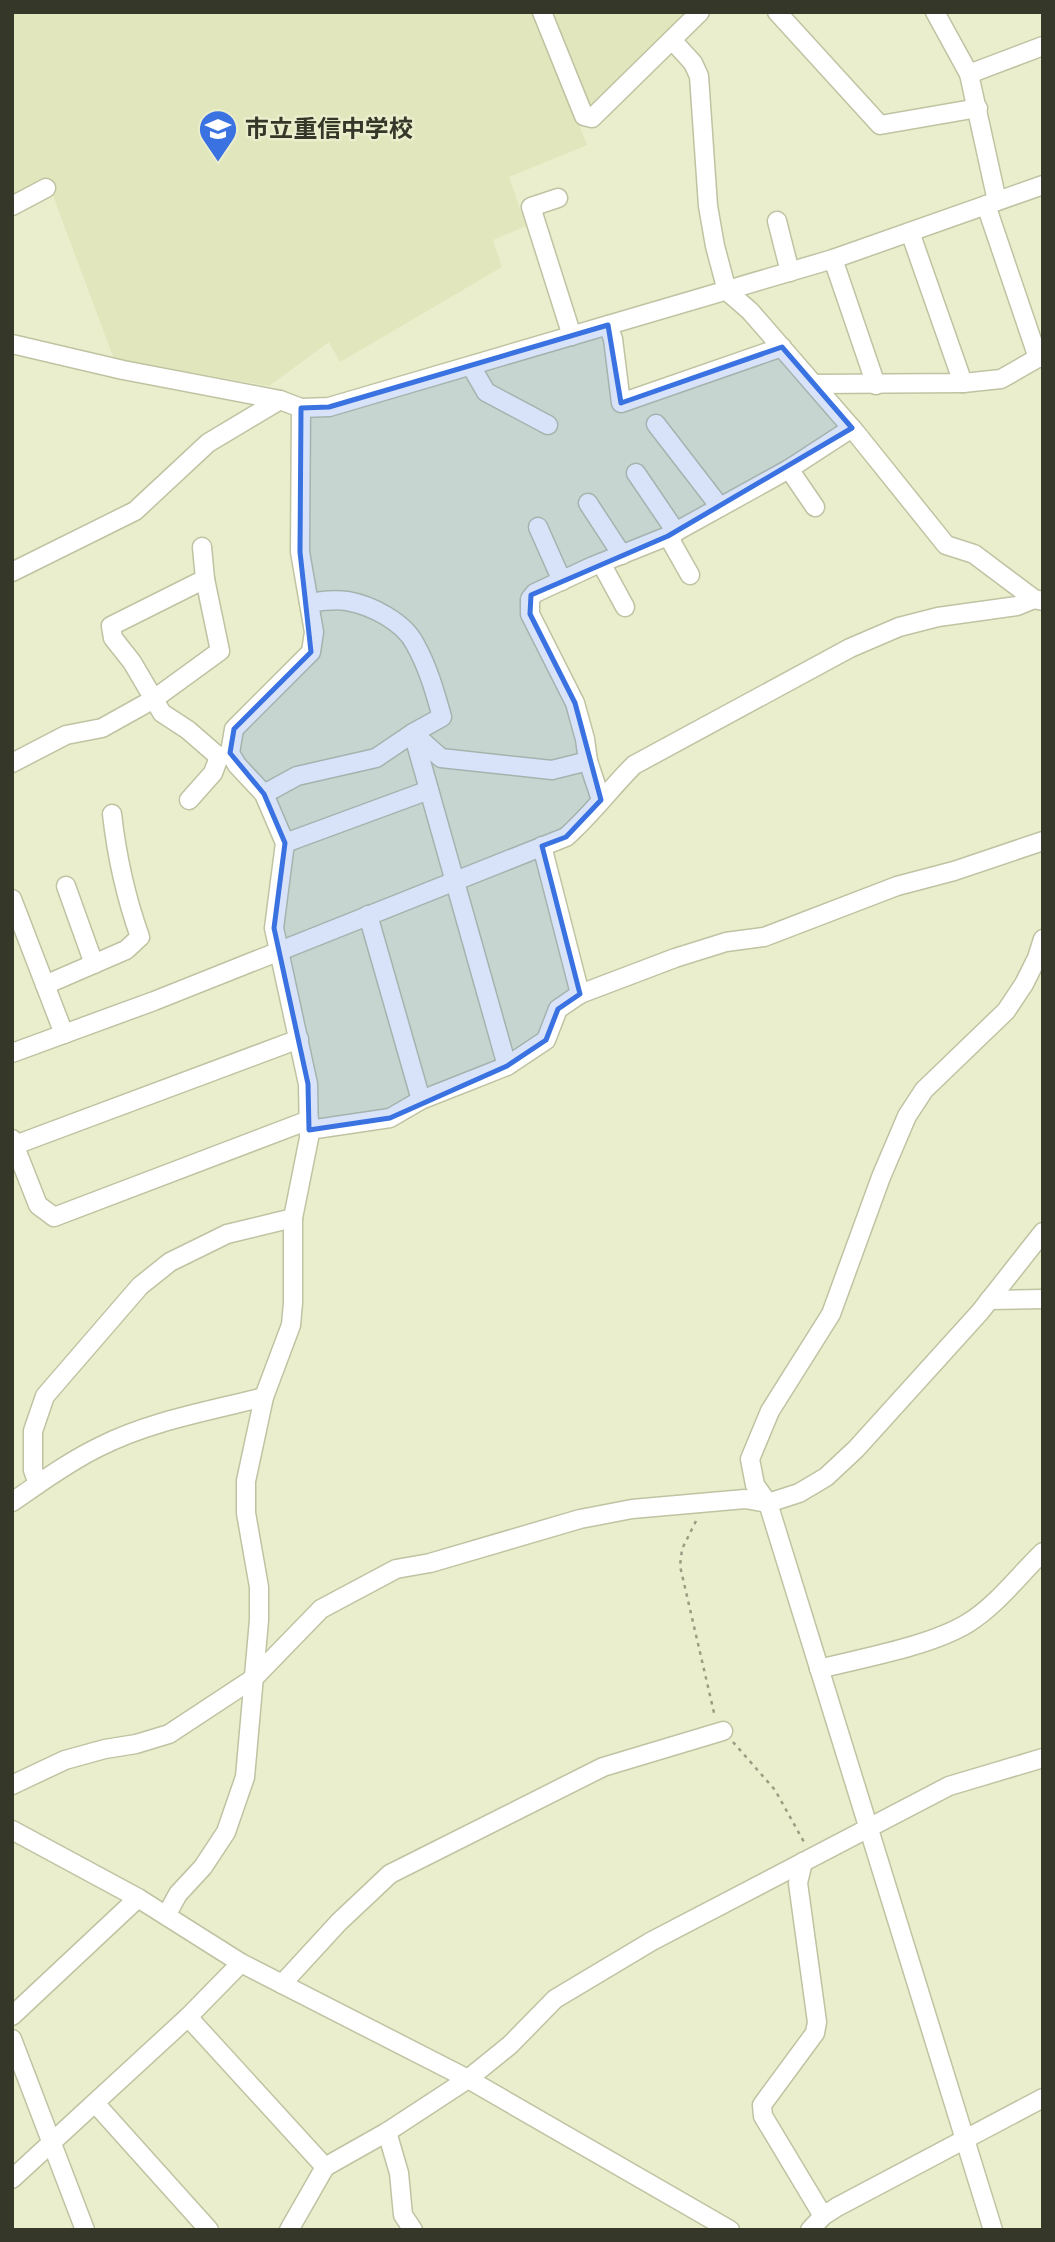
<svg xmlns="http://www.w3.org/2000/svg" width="1055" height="2242" viewBox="0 0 1055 2242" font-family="Figtree,'Noto Sans JP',sans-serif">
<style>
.built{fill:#e2e6bc}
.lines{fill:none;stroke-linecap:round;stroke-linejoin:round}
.minor-casing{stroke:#c0c3a2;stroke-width:21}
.path{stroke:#999d83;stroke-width:2.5;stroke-dasharray:3.5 5;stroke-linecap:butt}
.minor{stroke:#fff;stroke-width:18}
.marked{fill:#3a72e2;fill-opacity:0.2;stroke:#3a72e2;stroke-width:5;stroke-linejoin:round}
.labels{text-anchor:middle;stroke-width:5;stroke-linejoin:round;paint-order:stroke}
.poi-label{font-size:24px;font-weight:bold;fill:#353729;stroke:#eaeecc;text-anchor:start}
</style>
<rect width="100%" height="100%" fill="#eaeecc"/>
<!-- built -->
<g class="built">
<polygon points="12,12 534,12 587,145 509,177 526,226 493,240 502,267 340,362 329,342 269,386 114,359 46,177 12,195"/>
<polygon points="548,12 692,12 592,110 586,107"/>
</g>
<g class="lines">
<!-- minor casing -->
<g class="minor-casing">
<g id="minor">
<polyline points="542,12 584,116 592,118 700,12"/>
<polyline points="777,12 880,125 978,108"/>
<polyline points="935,12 969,74 997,201"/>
<polyline points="673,41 693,63 699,76 708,206 715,246 727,291 750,311 856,433 946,545 974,554 1034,599 1043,601"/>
<polyline points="969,74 1043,46"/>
<polyline points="558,198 531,207 572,336"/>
<polyline points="986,205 1038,358"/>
<polyline points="12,206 46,188"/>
<polyline points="777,221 790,272"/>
<polyline points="910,232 963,383"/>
<polyline points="833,259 876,385"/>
<polyline points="608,325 613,339 621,403 782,347"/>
<polyline points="12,344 123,370 280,400 301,408 329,407 833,259 1043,185"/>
<polyline points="471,366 486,392 548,425"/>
<polyline points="814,384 963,383 1001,379 1043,355"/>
<polyline points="656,424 720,507"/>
<polyline points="789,469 815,507"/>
<polyline points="636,473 676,532"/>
<polyline points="588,503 622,555"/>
<polyline points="538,527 562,581"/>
<polyline points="668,536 690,575"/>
<polyline points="601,563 625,607"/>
<polyline points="12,572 135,511 208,443 280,400"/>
<polyline points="205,579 111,626 113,638 132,662 162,713 188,730 219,757 230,753"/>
<path d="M309 603C322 601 334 599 347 601 371 605 404 622 415 644 428 667 435 692 442 717L413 733 507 1066"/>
<polyline points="12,763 66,735 102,728 154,699 220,651 205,579 202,547"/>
<polyline points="264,794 297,776 376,758 413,733 441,758 552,770 588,761"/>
<polyline points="189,800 213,773 219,757"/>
<polyline points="601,800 588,761 585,739 575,703 530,614 530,599 535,593 593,566 668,536 789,469 852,428"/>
<polyline points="285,843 429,790"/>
<polyline points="66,886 94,964"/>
<polyline points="12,899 64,1034"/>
<polyline points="368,915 421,1100"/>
<path d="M45 985 126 950 140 937C125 895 117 858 112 814"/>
<polyline points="580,994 675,958 726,942 764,937 897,886 954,871 1043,841"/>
<path d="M12 1053 154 1001 566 837C591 815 610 789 634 765L850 648 899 627 938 617 1017 606 1034 599"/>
<polyline points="309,1130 390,1118 421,1100 507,1066 546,1040 558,1009 580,994 542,846"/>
<polyline points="12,1139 38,1205 54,1217 309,1120"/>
<polyline points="15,1145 299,1039"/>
<polyline points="989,1300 1043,1299"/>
<polyline points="38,1484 33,1470 33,1431 45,1396 140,1286 170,1262 227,1234 293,1218"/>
<path d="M12 1502C40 1483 68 1462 99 1447 150 1421 209 1411 264 1397"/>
<path d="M819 1669C862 1658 931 1646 968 1623 997 1605 1019 1575 1043 1552"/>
<polyline points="12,1785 65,1760 105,1749 136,1744 169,1734 254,1678 321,1609 396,1569 430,1563 580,1519 632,1509 745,1499 768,1503 799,1493 826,1477 856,1449 980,1312 1043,1232"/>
<polyline points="12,1830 138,1898 241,1963 468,2079 730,2230"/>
<polyline points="803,1862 798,1883 817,2022 815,2033 762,2105 763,2116 823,2216"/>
<polyline points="167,1914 178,1894 203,1867 226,1832 245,1777 259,1620 259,1587 246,1513 246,1481 264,1397 291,1325 293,1303 293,1218 309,1138 308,1084 274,928 285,843 264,794 237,765 230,753 234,729 311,652 314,632 300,552 301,408"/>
<polyline points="282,1984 339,1922 390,1874 603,1767 723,1731"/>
<polyline points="12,2016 138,1898"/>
<polyline points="188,2017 325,2167"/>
<polyline points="12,2039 85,2230"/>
<polyline points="95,2103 209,2230"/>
<polyline points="387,2132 399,2173 403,2215 413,2230"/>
<polyline points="12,2179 188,2017 241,1963"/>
<polyline points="289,2230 325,2167 387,2132 468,2079 510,2045 555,1999 652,1941 949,1786 1043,1758"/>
<polyline points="810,2230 823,2216 837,2207 1043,2098"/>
<polyline points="993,2230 768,1503 755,1485 750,1459 770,1411 831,1314 881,1177 907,1116 924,1090 1006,1011 1024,984 1037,958 1043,939"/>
</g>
</g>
<!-- path -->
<g class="path">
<polyline points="696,1521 682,1549 680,1566 715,1717"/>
<polyline points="733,1742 775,1790 804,1842"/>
</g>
<!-- minor -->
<use href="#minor" class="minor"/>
</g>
<!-- marked area -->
<path class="marked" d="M608 325 621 403 782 347 852 428 668 536 531 595 530 614 575 703 601 800 566 837 542 846 580 994 558 1009 546 1040 507 1066 390 1118 309 1130 308 1084 274 928 285 843 264 794 230 753 234 729 311 652 300 552 301 408 329 407Z"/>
<!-- icons -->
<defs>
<g id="school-pin" transform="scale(2.0125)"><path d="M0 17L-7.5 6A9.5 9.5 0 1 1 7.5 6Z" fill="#3a72e2" stroke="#eaeecc"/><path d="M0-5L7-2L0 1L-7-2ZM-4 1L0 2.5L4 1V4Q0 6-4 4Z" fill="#fff"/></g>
</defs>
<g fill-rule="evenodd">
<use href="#school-pin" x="218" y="129"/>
</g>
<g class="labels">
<!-- poi labels -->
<g class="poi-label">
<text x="245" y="137">市立重信中学校</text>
</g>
</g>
<!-- border -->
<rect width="1055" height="2242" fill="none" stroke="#353729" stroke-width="28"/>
</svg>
